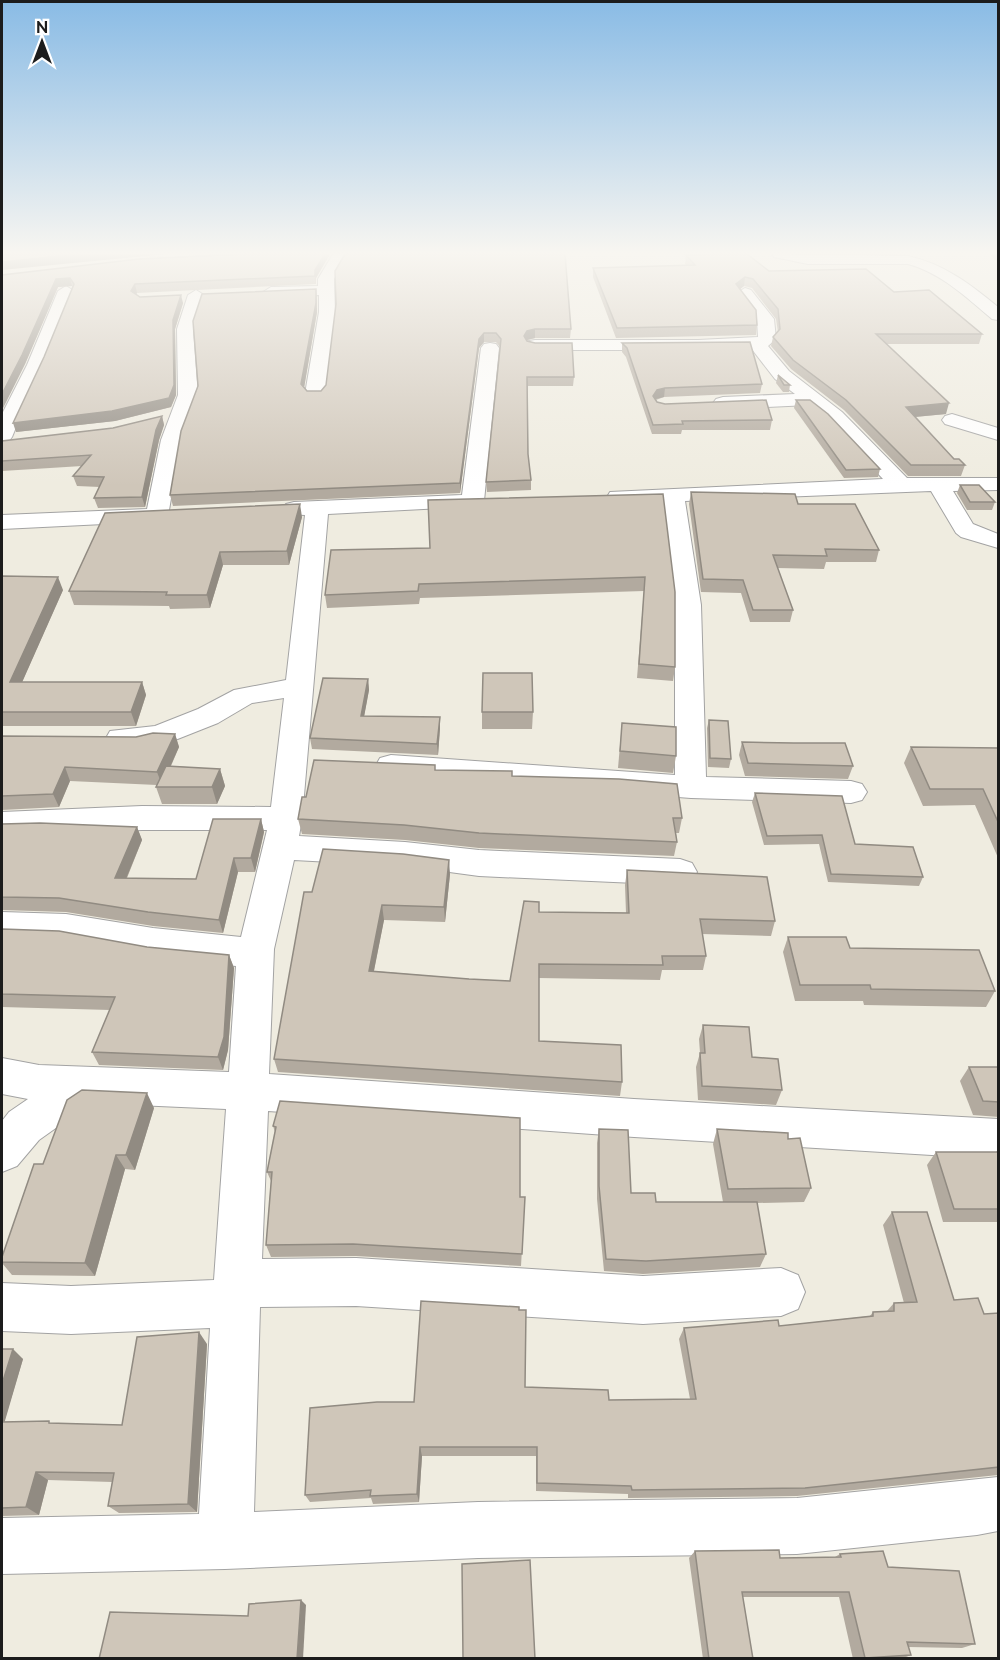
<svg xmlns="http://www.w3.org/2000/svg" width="1000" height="1660" viewBox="0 0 1000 1660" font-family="Raleway,sans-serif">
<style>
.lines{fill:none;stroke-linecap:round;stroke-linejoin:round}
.minor-casing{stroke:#a3a3a3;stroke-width:2}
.minor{fill:#fff;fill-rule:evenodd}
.wall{fill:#b2aa9f}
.shaded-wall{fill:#918b82}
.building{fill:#cfc6b9;stroke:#918b82;stroke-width:1.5}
</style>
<rect width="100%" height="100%" fill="#efece0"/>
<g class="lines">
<!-- minor casing -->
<g class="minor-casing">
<g id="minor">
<polygon points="333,254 347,254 334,279 335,312 325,394 322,398 308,398 305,394 319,312 319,295 271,297 263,292 271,287 318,286 318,279"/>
<path d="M772 254 908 256C944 264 970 284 998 307V320L992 319C966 297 941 273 908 264H808L774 257Z"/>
<polygon points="66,286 74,291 45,365 27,400 12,437 9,441 2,443 2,414 27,365 58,291"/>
<polygon points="745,288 751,290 774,319 776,339 768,346 789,371 842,412 907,478 998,478 998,490 953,491 973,524 998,534 998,548 961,537 956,533 931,491 685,501 701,605 706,777 851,781 862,784 867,792 862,800 851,803 691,798 391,775 380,772 376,765 380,758 391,755 675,775 675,605 663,502 618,504 610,502 607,497 610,492 883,479 828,420 809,405 723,409 716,407 713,403 716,399 723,397 795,394 775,379 751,348 698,350 535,350 529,349 526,345 529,341 535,340 698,340 758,337 757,319 737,293"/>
<polygon points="196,290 204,295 193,329 198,395 181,440 168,516 165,521 2,529 2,515 147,509 161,440 178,395 177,329 188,295"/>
<polygon points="490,343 496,344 499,348 484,501 481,506 328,514 302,819 299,836 405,842 479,850 680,859 692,863 697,872 692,881 680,885 479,876 405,866 294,860 274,949 269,1074 634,1099 998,1119 998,1159 634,1137 268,1111 262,1259 356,1258 643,1276 781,1268 798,1275 805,1292 798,1309 781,1316 643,1324 356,1306 260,1307 254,1512 478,1502 797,1498 998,1477 998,1531 977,1535 797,1554 478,1558 225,1569 2,1574 2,1518 199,1514 210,1328 71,1334 2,1331 2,1283 71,1286 214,1280 226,1109 91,1103 39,1140 17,1166 2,1172 2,1121 9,1112 28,1099 2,1094 2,1058 39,1065 229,1072 236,966 153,958 66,942 2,940 2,912 66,914 153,928 241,937 267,830 142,830 2,836 2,812 142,806 271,807 284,698 252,703 218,723 170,742 121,748 110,745 106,738 110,731 155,726 198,709 234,690 286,680 305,515 286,514 283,509 286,504 294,502 462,495 481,348 484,344"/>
<polygon points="952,414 998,428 998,440 945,424 942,420 945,416"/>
</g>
</g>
<!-- minor -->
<use href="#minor" class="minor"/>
</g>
<!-- wall -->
<g class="wall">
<polygon points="330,254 316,278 316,284 137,293 136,294 140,297 183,303 175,329 176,395 171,407 115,421 16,432 44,357 73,287 72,286 58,287 25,364 2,410 2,275"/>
<polygon points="345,254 571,329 570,338 535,338 527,340 574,377 573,386 528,386 528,454 531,480 531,490 487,492 486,482 500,347 496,342 484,342 479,348 460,493 173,506 170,495 316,289 317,312 304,387 307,391 321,391 326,385"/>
<polygon points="974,254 999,254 999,260 995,260 990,254"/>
<polygon points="686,255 769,271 894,292 982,334 979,344 886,344 946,414 915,417 954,459 965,465 961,476 908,476 844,410 791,369 771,346 773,337 778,332 776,319 752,288 744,286 740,289 757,325 756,335 616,338 593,277 593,268 686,265 685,264"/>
<polygon points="622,343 762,384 760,393 664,397 656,400 657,402 665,404 772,420 770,430 682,430 681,434 652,434 626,357 622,352"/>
<polygon points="778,375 790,385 789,392 783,392 776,383"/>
<polygon points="796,400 880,469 878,477 844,478 794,408"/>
<polygon points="162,416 164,425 159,440 145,507 98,508 94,498 100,487 77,486 73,476 82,466 2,471 2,441 113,428"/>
<polygon points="960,485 995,502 992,510 967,510 957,493"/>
<polygon points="691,492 798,504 879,550 876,562 826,562 824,569 777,568 793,610 790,622 750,622 741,593 701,592 689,504"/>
<polygon points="663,494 675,667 673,681 637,678 644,591 420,598 419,604 327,608 325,595 430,548"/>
<polygon points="302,517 289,565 223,565 210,608 170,609 169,606 74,605 69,591"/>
<polygon points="2,576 63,590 22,682 142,682 146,695 136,726 2,726"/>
<polygon points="368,679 369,690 364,716 440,717 440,728 438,755 312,749 310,738"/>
<polygon points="482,712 533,712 532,729 482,729"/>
<polygon points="709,720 731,759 729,768 708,767 707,728"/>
<polygon points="622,723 676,756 673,773 618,768"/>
<polygon points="175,734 179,747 171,766 220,769 225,786 217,804 162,804 156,787 157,785 70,781 59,807 2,810 2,736 136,737"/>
<polygon points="742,742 853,766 848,779 745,776 739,755"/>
<polygon points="911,747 999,748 999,860 975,805 923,806 904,763"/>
<polygon points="435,770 512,776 682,818 679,833 676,833 677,842 674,856 479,848 405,840 302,834 298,819 306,797"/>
<polygon points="755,793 855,844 923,877 919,886 828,882 819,844 764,845 752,802"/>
<polygon points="261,819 264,832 255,872 238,872 223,933 153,926 66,912 2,910 2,824 137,827 142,840 127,878 196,879"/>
<polygon points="627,870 775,921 771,936 702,934 706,956 703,970 662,970 660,980 539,978 539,1041 622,1082 620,1096 278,1072 274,1059 312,892 450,874 445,922 384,920 374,971 469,979 510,981 539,912 626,913 625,885"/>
<polygon points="2,929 147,947 229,955 234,968 228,1050 223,1070 99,1065 92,1052 110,1010 2,1007"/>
<polygon points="788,937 850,948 995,991 986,1007 864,1005 863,1001 795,1001 783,952"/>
<polygon points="703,1025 752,1057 782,1090 776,1105 698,1100 696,1067 700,1053 699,1039"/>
<polygon points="969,1067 999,1067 999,1117 973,1115 960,1081"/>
<polygon points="154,1108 135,1170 125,1169 95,1276 12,1275 2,1263 2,1257 43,1164"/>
<polygon points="273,1126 520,1197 525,1197 521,1266 356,1256 271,1257 266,1245 271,1181 267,1172 275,1132"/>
<polygon points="599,1129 631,1193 656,1202 723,1202 713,1144 717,1129 788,1139 811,1188 804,1202 757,1203 766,1254 760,1267 643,1274 604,1271 597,1199 597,1143"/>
<polygon points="999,1149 999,1222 943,1222 927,1165 936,1152 996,1152"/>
<polygon points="892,1212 954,1300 984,1314 999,1313 999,1477 998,1475 797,1496 628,1498 628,1494 536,1491 536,1456 422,1456 419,1502 373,1504 371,1498 310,1502 305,1495 414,1402 525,1387 609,1400 690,1399 679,1339 684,1328 779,1326 870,1316 873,1312 887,1311 894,1303 904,1303 883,1225"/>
<polygon points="207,1344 197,1512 119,1513 108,1506 112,1482 48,1480 39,1515 2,1516 2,1349 23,1359 4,1422 122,1425"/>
<polygon points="695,1551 780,1558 835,1557 840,1554 888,1567 975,1644 962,1648 908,1647 911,1655 901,1659 853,1659 839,1597 743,1597 753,1659 703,1659 689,1558"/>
</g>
<!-- shaded-wall -->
<g class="shaded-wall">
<polygon points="81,254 165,254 2,270 2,271 2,262"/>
<polygon points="325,254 330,254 316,278 316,284 315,270"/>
<polygon points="745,277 744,286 735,293 736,284"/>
<polygon points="70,278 72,286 58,287 25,364 2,410 2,394 56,279"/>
<polygon points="135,284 137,293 133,299 131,291"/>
<polygon points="316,289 317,312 303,394 301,384"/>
<polygon points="181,295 183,303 175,329 176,395 171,407 115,421 16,432 13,423 173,320"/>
<polygon points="535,329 535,338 527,340 524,345 524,336 527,331"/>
<polygon points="484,333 484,342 479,348 460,493 460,483 479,339"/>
<polygon points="665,388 664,397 656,399 652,405 653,396 657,390"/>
<polygon points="949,403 946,414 903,418 906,407"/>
<polygon points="162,416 164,425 159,440 145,507 142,497 156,430"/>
<polygon points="300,504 302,517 289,565 287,551"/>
<polygon points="220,552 223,565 210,608 207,595"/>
<polygon points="58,577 63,590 16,696 10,682"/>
<polygon points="368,679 369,690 362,728 361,716"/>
<polygon points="142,682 146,695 136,726 131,712"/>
<polygon points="440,717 440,728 438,755 437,744"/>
<polygon points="175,734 179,747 162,785 157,772"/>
<polygon points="65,767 70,781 59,807 53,794"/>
<polygon points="220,769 225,786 217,804 212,787"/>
<polygon points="261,819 264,832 255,872 251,858"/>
<polygon points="137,827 142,840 121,891 115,878"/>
<polygon points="234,858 238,872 223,933 219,920"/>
<polygon points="449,860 450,874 445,922 444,907"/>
<polygon points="382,905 384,920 371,985 369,971"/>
<polygon points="229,955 234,968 228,1050 223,1070 218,1057"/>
<polygon points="147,1093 154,1108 135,1170 126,1155"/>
<polygon points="116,1155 125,1169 95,1276 85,1263"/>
<polygon points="199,1332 207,1344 197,1512 188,1504"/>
<polygon points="13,1349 23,1359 2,1431 2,1384"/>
<polygon points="420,1447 422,1456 419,1502 417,1494"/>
<polygon points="36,1472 48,1480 39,1515 26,1507"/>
<polygon points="301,1600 306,1605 303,1659 297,1659"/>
</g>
<!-- building -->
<g class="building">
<polygon points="2,254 81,254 2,262"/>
<polygon points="243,254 325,254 315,270 315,276 135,284 131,291 140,297 181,295 173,320 174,385 169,398 112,411 13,423 44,357 74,284 70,278 56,279 22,355 2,394 2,275 139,259"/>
<polygon points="345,254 565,254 571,329 535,329 527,331 524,336 527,341 535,343 572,343 574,377 527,377 528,454 531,480 486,482 501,339 496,333 484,333 479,339 460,483 170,495 181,431 198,386 193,321 202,294 316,289 316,303 301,384 307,391 321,391 326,385 336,304 335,271"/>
<polygon points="713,254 747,254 769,271 866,269 894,292 929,290 982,334 876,334 949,403 906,407 954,459 959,459 965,465 911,465 846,400 793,360 773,337 780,329 778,309 753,279 745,277 736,284 756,310 757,325 617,328 593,268 695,265 686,255"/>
<polygon points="750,342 762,384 665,388 657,390 653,396 657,402 665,404 766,400 772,420 682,421 683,424 653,425 627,348 622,343"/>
<polygon points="778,375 790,385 784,385"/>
<polygon points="796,400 810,400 828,414 880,469 846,470"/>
<polygon points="162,416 156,430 142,497 94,498 104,477 73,476 91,455 2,461 2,441 113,428"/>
<polygon points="960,485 979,485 995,502 970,502"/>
<polygon points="691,492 795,494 798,504 855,504 879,550 825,549 827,556 773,555 793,610 753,610 743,580 703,579"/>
<polygon points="663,494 675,592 675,667 639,664 645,577 419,584 418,591 325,595 331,550 430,548 428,500"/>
<polygon points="300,504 287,551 220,552 207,595 166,595 167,592 69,591 105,513"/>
<polygon points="2,576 58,577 10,682 142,682 131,712 2,712"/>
<polygon points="483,673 532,673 533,712 482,712"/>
<polygon points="323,678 368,679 361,716 440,717 437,744 310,738"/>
<polygon points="709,720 728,721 731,759 710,758"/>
<polygon points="622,723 676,727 676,756 620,751"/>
<polygon points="153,733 175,734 157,772 65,767 53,794 2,796 2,736 136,737"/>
<polygon points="742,742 794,743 845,743 853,766 748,763"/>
<polygon points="911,747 999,748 999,824 983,789 930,789"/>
<polygon points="314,760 435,765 435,770 512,771 512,776 619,779 677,784 682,818 673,818 677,842 479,833 404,825 298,819 302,797 306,797"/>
<polygon points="166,766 220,769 212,787 156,787"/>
<polygon points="755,793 842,796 855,844 913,847 923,877 831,874 822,835 767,836"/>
<polygon points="213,819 261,819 251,858 234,858 219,920 148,912 59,898 2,897 2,824 40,823 137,827 115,878 196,879"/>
<polygon points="323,849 403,854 449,860 444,907 382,905 369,971 469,979 510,981 524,901 539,902 539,912 629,913 627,870 767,877 775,921 700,919 706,956 662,956 663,965 539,964 539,1041 621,1045 622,1082 274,1059 304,892 312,892"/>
<polygon points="2,929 59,931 147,947 229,955 224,1037 218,1057 92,1052 115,997 2,994"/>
<polygon points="788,937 846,937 850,948 979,950 995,991 871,989 870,985 800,985"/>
<polygon points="703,1025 749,1027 752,1057 778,1059 782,1090 702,1086 700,1053 705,1053"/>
<polygon points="969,1067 999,1067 999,1102 983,1101"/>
<polygon points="82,1090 147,1093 126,1155 116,1155 85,1263 2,1262 2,1257 34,1164 43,1164 67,1100"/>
<polygon points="280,1101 520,1118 520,1197 525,1197 522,1254 353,1244 266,1245 272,1172 267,1172 276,1127 273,1126"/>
<polygon points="599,1129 628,1130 631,1193 655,1193 656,1202 757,1202 766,1254 646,1261 606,1259 599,1186"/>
<polygon points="717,1129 788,1133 788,1139 800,1138 811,1188 728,1189"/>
<polygon points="936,1152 999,1152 999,1209 954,1209"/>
<polygon points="892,1212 927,1212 954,1300 978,1298 984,1314 999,1313 999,1467 805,1488 632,1490 631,1486 537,1483 537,1447 420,1447 417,1494 370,1496 371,1490 305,1495 310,1408 377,1402 414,1402 421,1301 519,1307 519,1310 526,1310 525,1387 608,1390 609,1400 696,1399 684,1328 778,1320 779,1326 873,1316 873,1312 894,1311 894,1303 917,1302"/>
<polygon points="199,1332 188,1504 108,1506 114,1473 36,1472 26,1507 2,1508 2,1422 49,1421 49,1423 122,1425 137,1337"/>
<polygon points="2,1349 13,1349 2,1384"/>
<polygon points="779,1550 780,1558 841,1557 840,1554 883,1551 888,1567 959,1571 975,1644 907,1642 911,1655 865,1658 849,1592 742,1592 753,1659 709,1659 695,1551"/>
<polygon points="530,1560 535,1659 463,1659 462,1564"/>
<polygon points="301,1600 297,1659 99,1659 110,1612 248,1616 249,1604"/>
</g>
<!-- sky -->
<linearGradient id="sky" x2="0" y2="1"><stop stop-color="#89bbe5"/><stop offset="0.52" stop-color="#f8f6f1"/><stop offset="1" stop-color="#f8f6f1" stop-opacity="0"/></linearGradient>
<rect width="1000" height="486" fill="url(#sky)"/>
<!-- border -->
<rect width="1000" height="1660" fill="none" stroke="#1c1c1c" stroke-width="6"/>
<!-- north arrow -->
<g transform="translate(42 42)" stroke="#ffffff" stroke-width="4.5" paint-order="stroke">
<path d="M0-4.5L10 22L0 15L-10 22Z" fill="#1c1c1c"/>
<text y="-9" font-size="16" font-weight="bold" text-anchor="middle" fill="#1c1c1c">N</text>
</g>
</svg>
